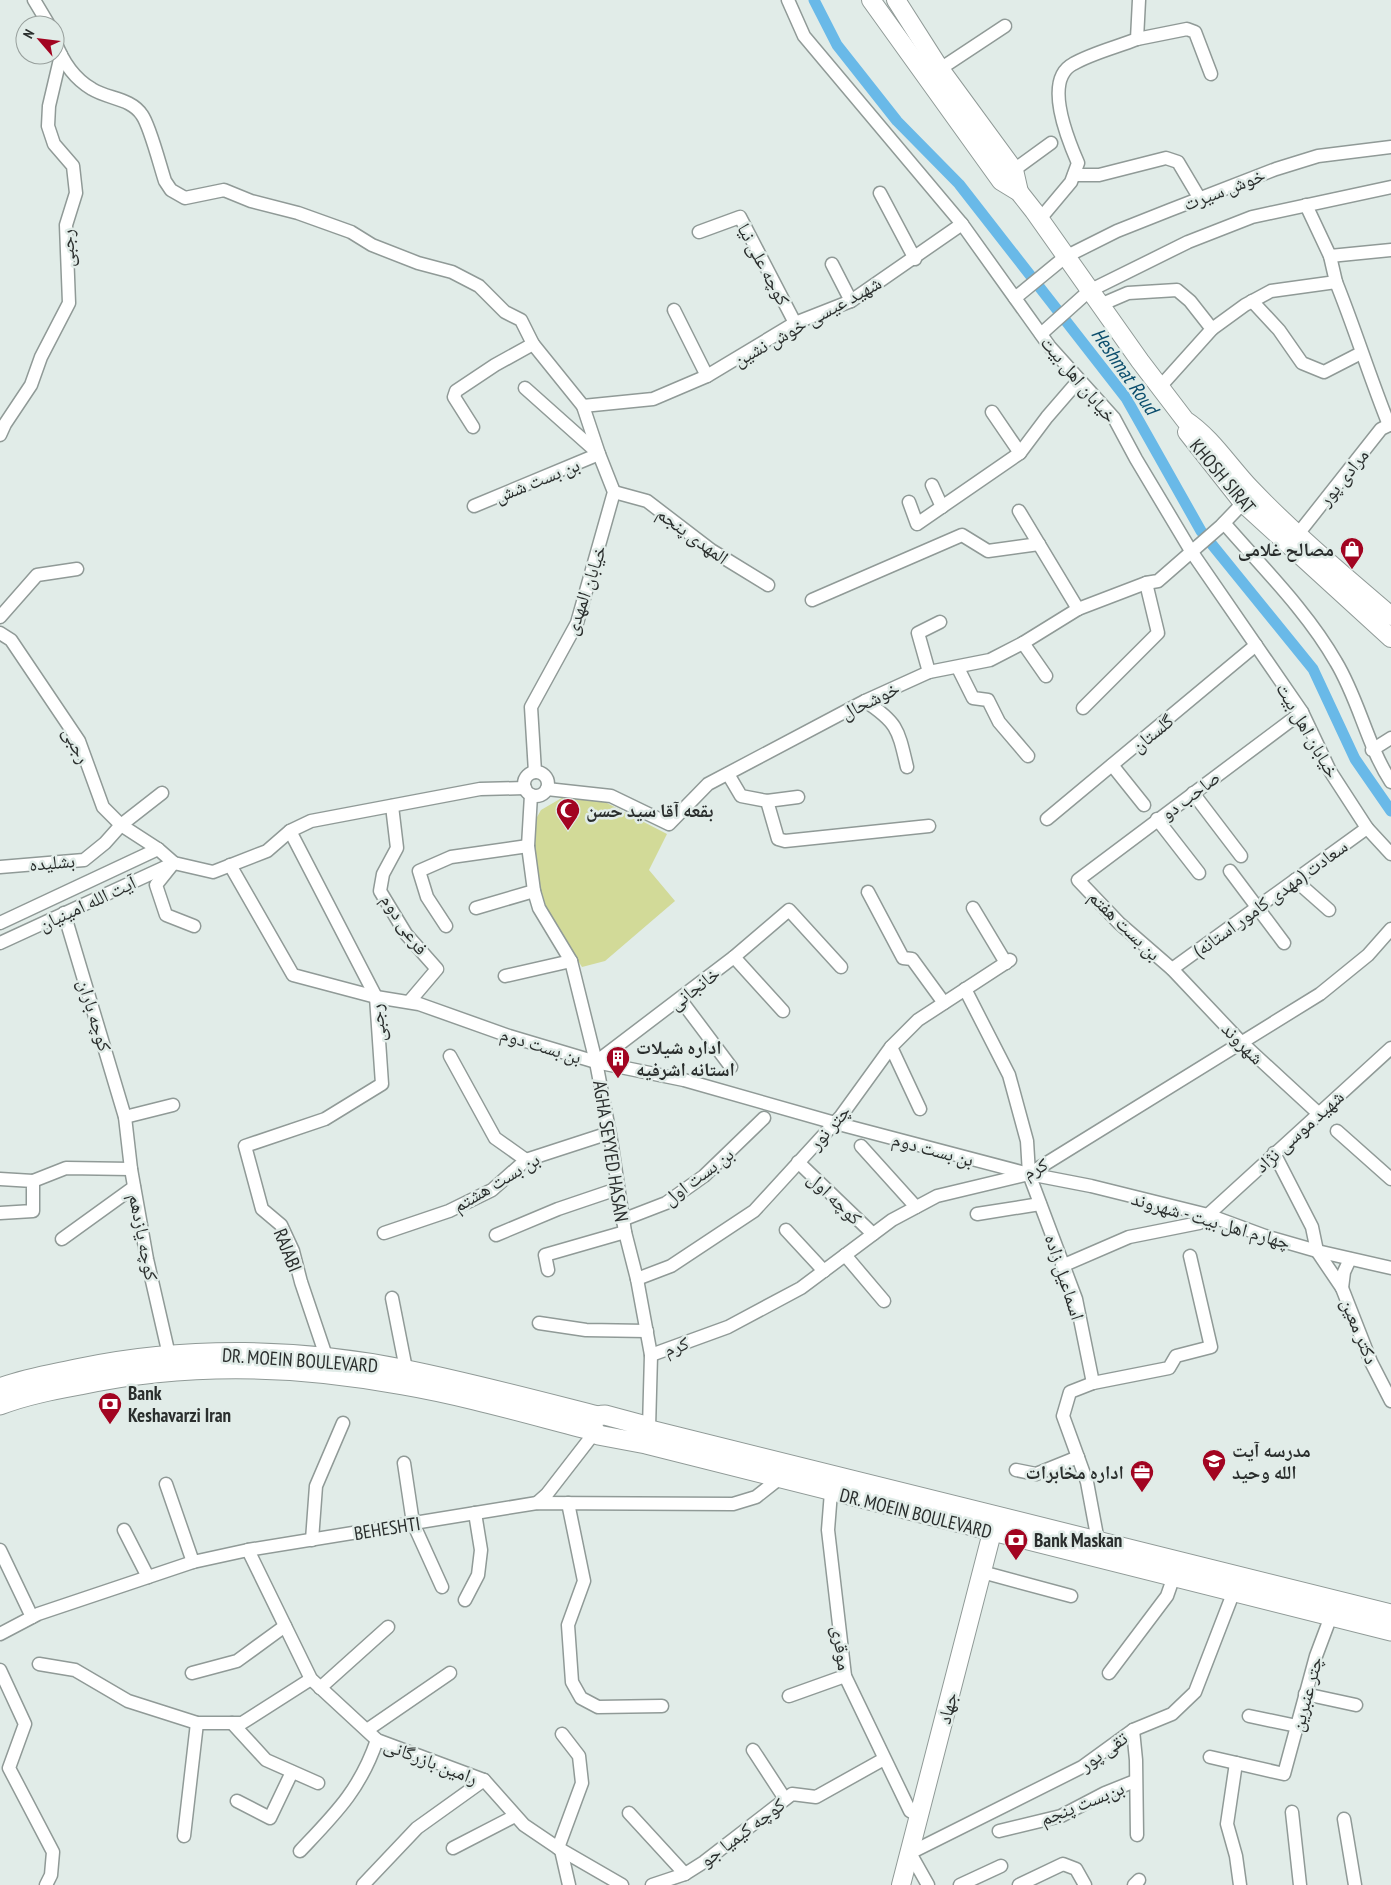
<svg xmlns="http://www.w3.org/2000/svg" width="1391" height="1885" viewBox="0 0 1391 1885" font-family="'PT Sans Narrow','Noto Naskh Arabic',sans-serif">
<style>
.green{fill:#d2da98}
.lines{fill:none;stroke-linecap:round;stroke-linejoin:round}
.canal{stroke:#69b9e8;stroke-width:11}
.street-casing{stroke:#909a97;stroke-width:15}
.secondary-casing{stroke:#909a97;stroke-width:20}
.primary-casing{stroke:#909a97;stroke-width:21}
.street{stroke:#fff;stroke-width:12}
.secondary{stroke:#fff;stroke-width:18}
.primary{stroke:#fff;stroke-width:19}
.labels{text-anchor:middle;stroke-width:5;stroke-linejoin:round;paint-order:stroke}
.street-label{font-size:19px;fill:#2a2e2d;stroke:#e1ece8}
.poi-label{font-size:19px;font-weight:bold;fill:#2a2e2d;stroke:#e1ece8;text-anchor:start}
.water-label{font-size:20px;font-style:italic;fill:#0b4d6c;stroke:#e1ece8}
</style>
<rect width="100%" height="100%" fill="#e1ece8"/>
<!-- green -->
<polygon class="green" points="565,796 603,801 667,834 649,870 675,901 605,961 582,967 545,908 534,879 532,826 541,810"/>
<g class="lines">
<!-- canal -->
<polyline class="canal" points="814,0 837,45 897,121 959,184 1126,398 1201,531 1313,669 1355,759 1391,811"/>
<!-- street casing -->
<g class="street-casing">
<g id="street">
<polyline points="34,0 49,25"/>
<polyline points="788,0 804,36 962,224 1050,347 1114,418 1136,459 1191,551 1302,712 1330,771 1367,828 1391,854"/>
<polyline points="1137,39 1187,29 1195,32 1211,74"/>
<path d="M55 41C62 60 73 78 92 89 108 99 131 98 142 115 150 126 160 166 165 181L171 190 185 198 224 190 251 201 298 213 351 232 372 245 418 263 452 272 479 286 505 312 521 320 533 344 583 406 599 454 614 492 577 623 531 707 535 772"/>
<polyline points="940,69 1005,26"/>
<polyline points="1014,170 1051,143"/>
<polyline points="1074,175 1099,175 1166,158 1178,162 1200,199"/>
<polyline points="880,193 915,259"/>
<path d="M1040 219 1071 182 1078 163C1068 140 1043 80 1073 64 1092 53 1117 47 1137 39L1139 0"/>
<polyline points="699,232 740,217 795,323"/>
<polyline points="1330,256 1391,250"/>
<polyline points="832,264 851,301"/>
<path d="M1336 282C1355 329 1370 378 1389 425"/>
<polyline points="1015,298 1065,257 1117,231 1170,210 1276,169 1318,156 1391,147"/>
<polyline points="1252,301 1279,330 1302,363 1324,372 1361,353"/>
<polyline points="1100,305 1128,293 1177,290 1190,301 1212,329 1159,388"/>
<polyline points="674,310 707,376"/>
<polyline points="1212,329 1245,305 1271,291 1336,282 1330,256 1306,205"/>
<polyline points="1041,334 1089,291 1188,242 1252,217 1391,187"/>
<polyline points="583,406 653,399 707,376 795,323 851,301 962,224"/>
<polyline points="992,412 1020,453"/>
<polyline points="473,427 454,397 456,391 495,365 533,344"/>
<polyline points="0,435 5,424 31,385 41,357 69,303 66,225 76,193 73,166 54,144 48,126 49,106 61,55"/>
<polyline points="932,485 942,507"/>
<polyline points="614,492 647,501 711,550 768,585"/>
<polyline points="909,502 917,524 1020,453 1047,417 1079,380"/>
<polyline points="474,506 599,454 525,388"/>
<polyline points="1019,511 1078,609"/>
<path d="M1224 523C1262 567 1307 611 1336 662 1359 700 1367 745 1391 782"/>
<polyline points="1298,534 1381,429 1391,424"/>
<polyline points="812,600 962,535 988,551 1039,544"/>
<polyline points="0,617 37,575 77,569"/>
<polyline points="0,633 11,640 79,741 103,807 121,825 158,849 174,863 213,872 267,851 290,831 311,821 480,789 525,788"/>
<polyline points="1023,643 1046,676"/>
<polyline points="958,668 973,698 988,700 999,722 1028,756"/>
<polyline points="929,672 918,633 940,622"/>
<path d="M865 701C898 723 898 729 907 767"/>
<polyline points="1083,708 1158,633 1146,583"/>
<polyline points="1302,712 1078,880 1119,923 1172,969 1241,1042 1318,1113"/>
<polyline points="1372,750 1391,738"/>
<polyline points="1112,765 1144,805"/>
<circle cx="536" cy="784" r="12"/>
<polyline points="728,774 741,796 767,801 778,839 785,841 929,826"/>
<polyline points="547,789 611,796 669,824 708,784 865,701 929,672 990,660 1023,643 1078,609 1146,583 1158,581 1221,526 1243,503"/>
<polyline points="1193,793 1241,856"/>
<polyline points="531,795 528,846 534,891 539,908 571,961 596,1062 611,1140 625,1232 637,1279 651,1355 649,1428"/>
<polyline points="767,801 798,797"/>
<polyline points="392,806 397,848 383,874 380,891 406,934 437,969 409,1002"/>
<polyline points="1047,819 1256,645"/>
<polyline points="1157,819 1199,873"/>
<polyline points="290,831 376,997 382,1084 325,1119 245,1146 262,1209 281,1225 293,1251 301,1282 327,1359"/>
<polyline points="172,865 156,885 166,915 194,926"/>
<polyline points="230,865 293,975 376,997 419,1004 509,1036 596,1062 684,1080 835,1123 1029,1174 1091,1186 1208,1215 1265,1236 1317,1251 1391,1268"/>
<polyline points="0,867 84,860 105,843 121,825 162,793"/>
<polyline points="1230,871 1284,943"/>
<polyline points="1295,880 1329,910"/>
<polyline points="868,892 903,958 912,959 944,1003"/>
<polyline points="476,908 534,891"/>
<polyline points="973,908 1006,963"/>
<polyline points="64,913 125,1117 131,1169 147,1259 169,1355"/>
<polyline points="0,923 158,849"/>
<polyline points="446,926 427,897 419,871 451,857 528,846"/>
<polyline points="0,943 174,863"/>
<polyline points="734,957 783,1011"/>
<polyline points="1172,969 1367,828"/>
<polyline points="505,976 571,961"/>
<polyline points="965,989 1009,1075 1027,1141 1029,1174 1076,1299 1093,1383"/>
<polyline points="680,999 731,1067"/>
<polyline points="891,1047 920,1109"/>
<polyline points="450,1056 495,1138 526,1160"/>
<polyline points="596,1062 734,957 789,910 841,967"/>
<polyline points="125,1117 173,1105"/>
<polyline points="1337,1131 1391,1179"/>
<polyline points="861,1146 916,1207"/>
<polyline points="1274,1153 1312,1227 1317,1251 1342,1288 1344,1272 1350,1259"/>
<polyline points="798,1162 873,1234"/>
<polyline points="0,1179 33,1181 33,1211 0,1213"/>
<polyline points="33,1181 66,1168 131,1169"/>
<polyline points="977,1214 1040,1204"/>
<polyline points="622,1220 666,1203 704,1176 764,1118"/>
<polyline points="786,1230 824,1271"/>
<polyline points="384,1233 449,1211 492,1190 526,1160 609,1133"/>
<polyline points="496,1235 558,1209 617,1189"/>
<polyline points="62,1239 134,1187"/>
<polyline points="845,1255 884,1301"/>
<polyline points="1062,1266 1129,1237 1199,1223 1391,1048"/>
<polyline points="548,1270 545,1255 625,1232"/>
<polyline points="637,1279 671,1266 754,1211 841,1116 891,1047 918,1020 1010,960"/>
<polyline points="1342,1288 1371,1362 1391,1401"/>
<polyline points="392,1298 406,1369"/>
<polyline points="539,1323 586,1330 647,1331"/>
<polyline points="651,1355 728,1327 801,1288 892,1220 937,1196 1029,1174 1320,994 1368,955 1391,929"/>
<polyline points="404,1463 413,1523 442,1587"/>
<polyline points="1016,1470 1036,1474 1078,1457"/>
<polyline points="166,1484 193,1562"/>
<polyline points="831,1492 828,1530 845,1676 910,1811 919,1816"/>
<polyline points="537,1503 547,1494 595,1432"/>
<polyline points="568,1503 584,1581 568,1625 572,1682 581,1698 598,1707 662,1706"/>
<polyline points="124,1530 148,1577"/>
<polyline points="312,1540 316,1486 343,1423"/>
<polyline points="1098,1541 1087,1482 1063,1416 1070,1392 1093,1383 1169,1368 1176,1356 1211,1347 1190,1256"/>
<polyline points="0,1550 32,1617"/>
<polyline points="248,1550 311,1679 377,1740 484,1780 524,1825 558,1848 622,1885"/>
<polyline points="982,1572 1071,1596"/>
<polyline points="465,1600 478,1575 481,1550 475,1513"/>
<polyline points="0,1634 38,1614 193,1562 248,1550 537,1503 733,1504 756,1497 780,1478"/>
<polyline points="39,1664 75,1670 128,1701 197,1723 242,1723 311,1679"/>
<polyline points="0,1670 25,1724 9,1768 53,1852 51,1875 46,1885"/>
<polyline points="192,1673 237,1661 285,1626"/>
<polyline points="1109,1673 1167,1596 1174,1576"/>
<polyline points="320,1688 388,1627"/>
<polyline points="1305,1694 1356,1705"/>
<polyline points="789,1696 845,1676"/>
<polyline points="1249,1716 1297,1726"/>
<polyline points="232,1723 266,1760 318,1783"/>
<polyline points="367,1730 450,1673"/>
<polyline points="1133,1730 1136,1760 1137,1835"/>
<polyline points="753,1750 785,1799"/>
<polyline points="1210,1757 1284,1774 1316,1656 1331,1616"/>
<polyline points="1236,1763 1227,1824 1236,1856 1240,1885"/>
<polyline points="237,1801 270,1818 292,1772"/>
<polyline points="1292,1812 1300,1885"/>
<polyline points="629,1813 685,1874"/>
<polyline points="1344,1819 1355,1885"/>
<polyline points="999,1831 1061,1816 1105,1793 1135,1781"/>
<polyline points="184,1836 197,1723"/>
<polyline points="453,1848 515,1816"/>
<polyline points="558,1848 582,1783 579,1756 562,1734"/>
<polyline points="561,1850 569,1885"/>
<path d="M300 1851C335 1814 360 1790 377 1740"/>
<polyline points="363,1885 417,1828 484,1780"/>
<polyline points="652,1885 685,1874 704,1862 792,1794 816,1797 884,1759"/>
<polyline points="928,1885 910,1853 1082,1767 1133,1730 1172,1714 1195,1692 1234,1591"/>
<polyline points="960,1885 1001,1866"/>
<polyline points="1019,1885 1063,1864 1076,1869 1085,1885"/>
<polyline points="1134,1885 1139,1880"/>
</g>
</g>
<!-- secondary casing -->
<g class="secondary-casing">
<g id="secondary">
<path d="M871 0 1001 181 1019 192 1034 211 1140 361 1185 420C1211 437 1229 466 1250 488 1294 534 1343 575 1391 616"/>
<polyline points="896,0 940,69 1014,170 1019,192"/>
<polyline points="1187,432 1243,503 1391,638"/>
<polyline points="901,1885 996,1517"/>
</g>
</g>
<!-- primary casing -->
<g class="primary-casing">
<g id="primary">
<path d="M0 1388C26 1378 54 1374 81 1368 186 1346 302 1348 407 1370 471 1383 535 1400 598 1416"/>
<path d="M0 1405C26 1395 53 1390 80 1385 186 1362 297 1365 403 1385 467 1396 531 1415 594 1431"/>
<polyline points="650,1430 1391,1614"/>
<path d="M646 1444 650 1440 652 1434 646 1426 605 1415C597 1415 592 1419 592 1427L598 1435 646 1444 1391 1631"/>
</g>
</g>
<!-- street -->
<use href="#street" class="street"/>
<!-- secondary -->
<use href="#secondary" class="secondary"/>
<!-- primary -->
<use href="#primary" class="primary"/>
</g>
<!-- icons -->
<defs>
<g id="shop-pin" transform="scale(1.25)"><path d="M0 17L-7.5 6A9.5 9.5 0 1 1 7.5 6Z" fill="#a20421" stroke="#e1ece8"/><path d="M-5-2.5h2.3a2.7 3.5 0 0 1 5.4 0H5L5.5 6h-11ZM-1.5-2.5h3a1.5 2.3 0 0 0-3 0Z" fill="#fff"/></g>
<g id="mosque-pin" transform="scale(1.25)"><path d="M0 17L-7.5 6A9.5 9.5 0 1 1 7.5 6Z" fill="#a20421" stroke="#e1ece8"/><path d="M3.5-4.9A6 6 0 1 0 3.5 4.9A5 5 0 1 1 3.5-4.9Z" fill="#fff"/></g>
<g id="building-pin" transform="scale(1.25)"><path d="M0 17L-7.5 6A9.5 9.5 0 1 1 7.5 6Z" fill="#a20421" stroke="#e1ece8"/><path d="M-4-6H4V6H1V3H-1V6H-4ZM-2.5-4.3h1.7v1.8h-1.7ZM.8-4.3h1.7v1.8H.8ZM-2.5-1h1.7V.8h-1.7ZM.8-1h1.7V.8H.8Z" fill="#fff"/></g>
<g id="bank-pin" transform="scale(1.25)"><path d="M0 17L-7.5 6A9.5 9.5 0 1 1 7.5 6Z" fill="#a20421" stroke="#e1ece8"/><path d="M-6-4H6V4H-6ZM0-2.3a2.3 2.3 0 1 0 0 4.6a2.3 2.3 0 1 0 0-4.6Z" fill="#fff"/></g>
<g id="school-pin" transform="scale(1.25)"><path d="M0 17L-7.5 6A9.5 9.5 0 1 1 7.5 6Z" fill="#a20421" stroke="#e1ece8"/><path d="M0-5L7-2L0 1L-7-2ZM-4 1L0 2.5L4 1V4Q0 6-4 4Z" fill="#fff"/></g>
<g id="office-pin" transform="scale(1.25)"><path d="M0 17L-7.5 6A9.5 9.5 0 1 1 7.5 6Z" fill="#a20421" stroke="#e1ece8"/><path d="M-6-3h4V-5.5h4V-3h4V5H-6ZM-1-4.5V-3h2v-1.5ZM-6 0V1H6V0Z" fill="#fff"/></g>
</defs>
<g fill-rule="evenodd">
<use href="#shop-pin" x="1352" y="549"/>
<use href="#mosque-pin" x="568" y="810"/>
<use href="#building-pin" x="618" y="1058"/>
<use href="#bank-pin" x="110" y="1404"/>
<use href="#school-pin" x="1214" y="1461"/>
<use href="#office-pin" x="1142" y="1472"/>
<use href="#bank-pin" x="1016" y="1540"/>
</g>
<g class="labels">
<!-- street labels -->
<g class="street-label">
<text transform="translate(1224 189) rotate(-21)" y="7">خوش سیرت</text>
<text transform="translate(67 248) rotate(-91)" y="7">رجبی</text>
<text transform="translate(764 264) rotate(62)" y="7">کوچه علی نیا</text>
<text transform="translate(807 321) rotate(-29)" y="7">شهید عیسی خوش نشین</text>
<text transform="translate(1079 379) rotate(50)" y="7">خیابان اهل بیت</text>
<text transform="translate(1223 476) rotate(50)" y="7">KHOSH SIRAT</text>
<text transform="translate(1343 477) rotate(-51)" y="7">مرادی پور</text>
<text transform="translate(537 480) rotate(-22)" y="7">بن بست شش</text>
<text transform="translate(693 535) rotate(36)" y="7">المهدی پنجم</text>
<text transform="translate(585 590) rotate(-71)" y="7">خيابان المهدی</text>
<text transform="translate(870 700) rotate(-26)" y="7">خوشحال</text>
<text transform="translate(1308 730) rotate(60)" y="7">خیابان اهل بیت</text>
<text transform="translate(1152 733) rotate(-39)" y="7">گلستان</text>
<text transform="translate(77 745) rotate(64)" y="7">رجبی</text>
<text transform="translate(1190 795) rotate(-37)" y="7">صاحب دو</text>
<text transform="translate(52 862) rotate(-5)" y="7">بشلیده</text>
<text transform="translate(1270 898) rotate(-36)" y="7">سعادت (مهدی کامور استانه)</text>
<text transform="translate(87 903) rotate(-25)" y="7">آیت الله امینیان</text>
<text transform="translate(405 924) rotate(56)" y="7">فرعی دوم</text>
<text transform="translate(1125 925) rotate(44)" y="7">بن بست هفتم</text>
<text transform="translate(694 988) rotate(-37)" y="7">خانجانی</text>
<text transform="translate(95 1015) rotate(73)" y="7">کوچه باران</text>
<text transform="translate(377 1023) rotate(-95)" y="7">رجبی</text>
<text transform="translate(1243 1043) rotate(45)" y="7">شهروند</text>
<text transform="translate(541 1045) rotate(17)" y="7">بن بست دوم</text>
<text transform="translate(829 1127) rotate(-49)" y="7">چتر نور</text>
<text transform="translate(1299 1131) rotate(-42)" y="7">شهید موسی نژاد</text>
<text transform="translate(933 1149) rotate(15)" y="7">بن بست دوم</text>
<text transform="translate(611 1151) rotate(81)" y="7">AGHA SEYYED HASAN</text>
<text transform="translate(1035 1168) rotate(-26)" y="7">کرم</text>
<text transform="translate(698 1176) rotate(-37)" y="7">بن بست اول</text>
<text transform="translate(496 1182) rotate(-31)" y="7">بن بست هشتم</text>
<text transform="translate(835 1198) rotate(44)" y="7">کوچه اول</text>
<text transform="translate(1211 1220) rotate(16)" y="7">چهارم اهل بیت - شهروند</text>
<text transform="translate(144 1237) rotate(79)" y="7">کوچه یازدهم</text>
<text transform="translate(288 1250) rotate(68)" y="7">RAJABI</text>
<text transform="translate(1065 1277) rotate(72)" y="7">اسماعیل زاده</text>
<text transform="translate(1360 1331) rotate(68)" y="7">دکتر معین</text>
<text transform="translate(676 1346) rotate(-20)" y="7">کرم</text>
<text transform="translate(300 1360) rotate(4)" y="7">DR. MOEIN BOULEVARD</text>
<text transform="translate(916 1513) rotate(14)" y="7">DR. MOEIN BOULEVARD</text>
<text transform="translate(387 1528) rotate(-9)" y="7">BEHESHTI</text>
<text transform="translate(842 1648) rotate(82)" y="7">موقری</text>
<text transform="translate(1306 1694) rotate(-75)" y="7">چتر عنبرین</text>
<text transform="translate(947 1708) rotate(-76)" y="7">جهاد</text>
<text transform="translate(1103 1751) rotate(-35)" y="7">تقی پور</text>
<text transform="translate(431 1761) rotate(21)" y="7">رامین بازرگانی</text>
<text transform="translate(1082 1803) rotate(-22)" y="7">بن‌بست پنجم</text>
<text transform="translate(742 1832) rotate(-37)" y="7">کوچه کیمیا جو</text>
</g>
<!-- poi labels -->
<g class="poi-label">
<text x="1334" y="556" text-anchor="end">مصالح غلامی</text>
<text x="586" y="817">بقعه آقا سید حسن</text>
<text x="636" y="1054">اداره شیلات<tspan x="636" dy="22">استانه اشرفیه</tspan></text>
<text x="128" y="1400">Bank<tspan x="128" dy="22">Keshavarzi Iran</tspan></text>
<text x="1232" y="1457">مدرسه آیت<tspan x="1232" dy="22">الله وحید</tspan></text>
<text x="1124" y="1479" text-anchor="end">اداره مخابرات</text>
<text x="1034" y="1547">Bank Maskan</text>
</g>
<!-- water labels -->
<g class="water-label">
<text transform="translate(1125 371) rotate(55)" y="7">Heshmat Roud</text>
</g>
</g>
<!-- north arrow -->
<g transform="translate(40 40) rotate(298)"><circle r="24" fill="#e1ece8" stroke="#98a09d"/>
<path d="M0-4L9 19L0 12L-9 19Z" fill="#a20421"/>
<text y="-8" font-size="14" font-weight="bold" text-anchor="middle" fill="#2a2e2d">N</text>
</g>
</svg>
